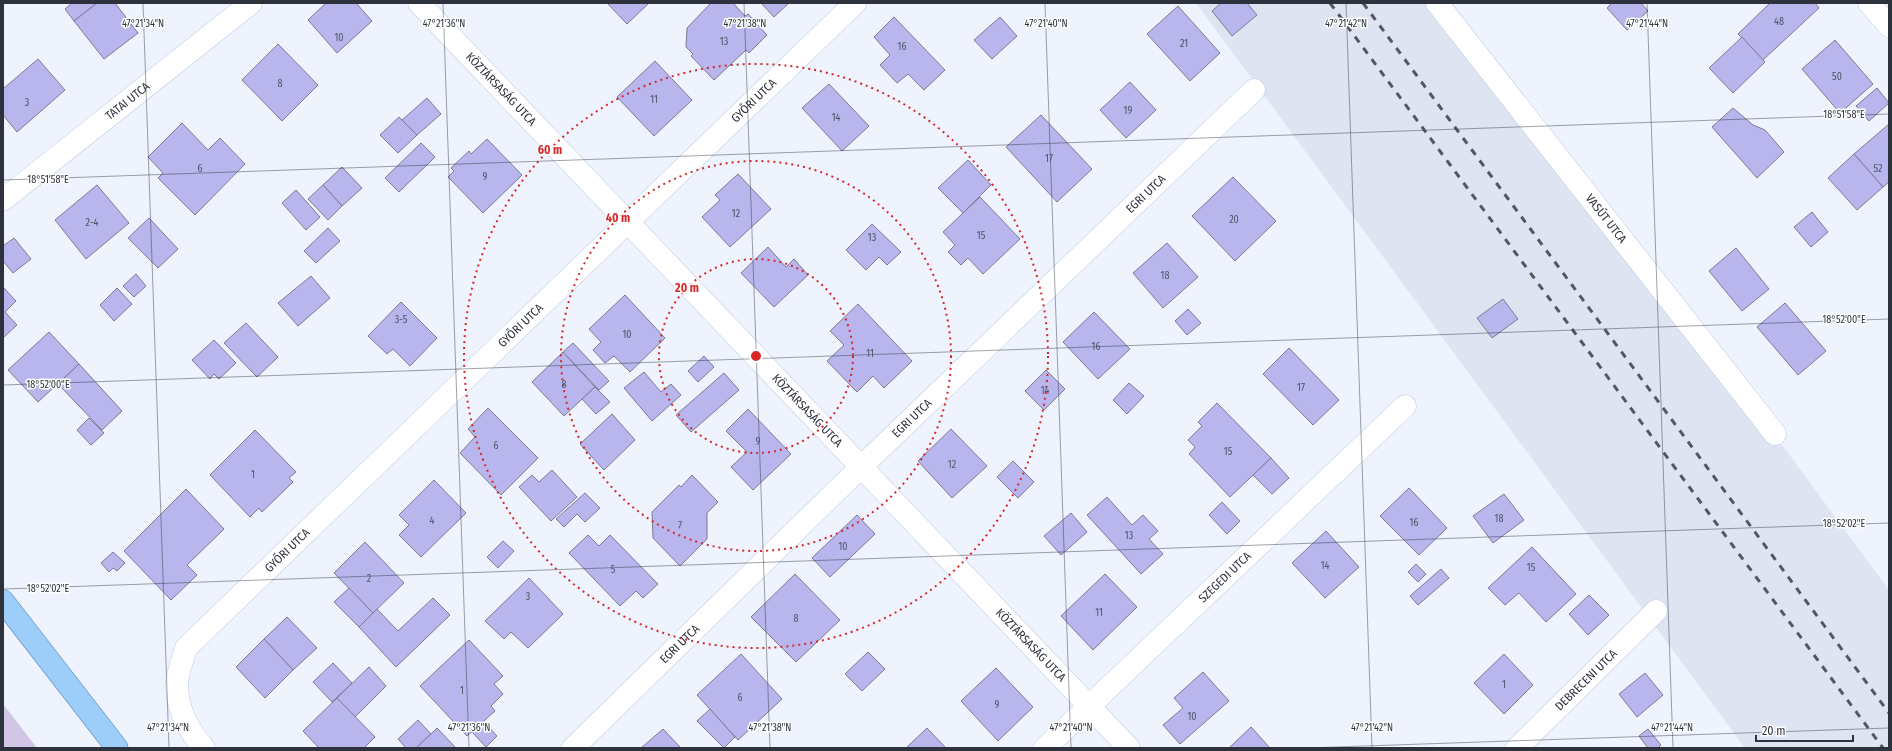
<svg xmlns="http://www.w3.org/2000/svg" width="1892" height="751" viewBox="0 0 1892 751" font-family="'Fira Sans Condensed',sans-serif">
<style>
.built{fill:#dee4f1}
.green{fill:#d2c5e5}
.building{fill:#b8b6ed;stroke:#7c7b96}
.lines{fill:none;stroke-linecap:round;stroke-linejoin:round}
.street-casing{stroke:#becae6;stroke-width:23}
.primary-casing{stroke:#4b81b5;stroke-width:23}
.street{stroke:#fff;stroke-width:22}
.primary{stroke:#9dcdf9;stroke-width:22}
.rail{stroke:#535762;stroke-width:3;stroke-dasharray:7 7;stroke-linecap:butt}
.ticks{fill:none;stroke:#2e323d;stroke-width:1;stroke-opacity:0.45}
.ring{fill:none;stroke:#d62828;stroke-width:2;stroke-dasharray:2 4}
.labels{text-anchor:middle;stroke-width:3;stroke-linejoin:round;paint-order:stroke}
.number-label{font-size:10px;fill:#505369}
.street-label{font-size:12px;fill:#2e323d;stroke:#fff}
.ticks-label{font-size:10px;text-anchor:middle;fill:#2e323d;stroke:#fff;stroke-width:3;stroke-linejoin:round;paint-order:stroke}
.centre{fill:#d62828;stroke:#fff;stroke-width:2}
.ring-label{font-size:12px;text-anchor:middle;font-weight:bold;fill:#d62828;stroke:#fff;stroke-width:3;stroke-linejoin:round;paint-order:stroke}
</style>
<rect width="100%" height="100%" fill="#eef3fe"/>
<!-- built -->
<polygon class="built" points="1196,3 1452,3 1556,138 1889,590 1889,748 1745,748"/>
<!-- green -->
<polygon class="green" points="3,704 37,748 3,748"/>
<!-- building -->
<g class="building">
<polygon points="72,3 97,3 74,21 65,9"/>
<polygon points="97,3 115,3 138,33 104,59 74,21"/>
<polygon points="326,3 356,3 372,21 337,53 308,20"/>
<polygon points="607,3 647,3 648,4 627,24"/>
<polygon points="711,3 733,3 745,16 748,14 767,35 749,53 746,50 714,80 691,56 693,54 686,47 687,28"/>
<polygon points="761,3 789,3 774,17"/>
<polygon points="1221,3 1247,3 1257,15 1232,36 1212,11"/>
<polygon points="1612,3 1641,3 1648,11 1627,30 1607,8"/>
<polygon points="1770,3 1815,3 1819,8 1763,60 1738,34"/>
<polygon points="1178,6 1220,53 1190,81 1147,34"/>
<polygon points="894,17 945,70 924,90 908,74 897,83 880,65 890,55 874,37"/>
<polygon points="1000,17 1017,36 992,59 974,40"/>
<polygon points="1742,37 1765,62 1733,93 1709,68"/>
<polygon points="1835,40 1873,84 1840,113 1802,69"/>
<polygon points="278,44 318,85 282,121 242,80"/>
<polygon points="38,59 65,90 17,132 3,115 3,89"/>
<polygon points="655,61 692,100 654,136 617,97"/>
<polygon points="1130,82 1156,110 1126,138 1100,110"/>
<polygon points="829,84 869,126 842,151 802,108"/>
<polygon points="1877,88 1889,103 1869,121 1856,106"/>
<polygon points="427,98 441,114 417,135 402,120"/>
<polygon points="1733,108 1753,125 1765,130 1784,152 1757,178 1712,127"/>
<polygon points="1041,115 1092,169 1057,202 1006,147"/>
<polygon points="399,117 417,135 398,153 380,135"/>
<polygon points="182,123 208,150 220,138 245,164 195,215 158,178 163,173 148,157"/>
<polygon points="1889,124 1889,182 1883,187 1854,154"/>
<polygon points="487,139 522,175 483,213 448,177 454,171 451,168 469,151 471,154"/>
<polygon points="421,143 435,157 399,192 385,178"/>
<polygon points="1854,154 1883,187 1857,210 1828,178"/>
<polygon points="968,160 991,185 963,213 938,188"/>
<polygon points="342,167 362,188 342,206 323,185"/>
<polygon points="738,174 771,209 730,247 702,217 720,200 715,195"/>
<polygon points="1233,177 1276,221 1235,261 1192,216"/>
<polygon points="97,185 129,223 86,259 55,220"/>
<polygon points="323,185 342,206 328,220 308,199"/>
<polygon points="296,190 320,217 306,230 282,203"/>
<polygon points="980,197 1020,239 983,274 968,258 961,265 948,252 955,245 943,232"/>
<polygon points="1812,212 1828,232 1811,247 1794,227"/>
<polygon points="149,218 178,249 158,268 128,238"/>
<polygon points="872,224 901,252 887,265 879,257 866,270 846,250"/>
<polygon points="328,228 340,241 316,263 304,251"/>
<polygon points="14,238 31,259 13,273 3,261 3,246"/>
<polygon points="1167,243 1198,277 1163,308 1133,273"/>
<polygon points="768,247 786,267 794,259 808,275 774,307 741,273"/>
<polygon points="1736,248 1769,289 1742,311 1709,271"/>
<polygon points="136,274 146,286 134,297 123,286"/>
<polygon points="311,276 330,298 298,326 278,303"/>
<polygon points="3,287 16,301 5,312 17,325 3,338"/>
<polygon points="117,288 132,304 114,321 100,305"/>
<polygon points="625,295 665,338 630,372 614,356 605,363 593,350 601,342 589,329"/>
<polygon points="1503,299 1518,319 1492,338 1477,318"/>
<polygon points="401,302 437,338 410,366 393,349 387,354 368,336"/>
<polygon points="1785,303 1826,351 1798,375 1757,327"/>
<polygon points="858,304 912,361 884,388 873,376 857,392 827,361 844,345 830,331"/>
<polygon points="1188,309 1201,323 1187,335 1175,321"/>
<polygon points="1094,312 1130,349 1098,379 1063,342"/>
<polygon points="246,323 278,357 257,377 224,343"/>
<polygon points="49,332 79,364 38,402 8,370"/>
<polygon points="214,340 236,363 219,379 214,374 210,379 192,360"/>
<polygon points="573,343 609,381 599,390 563,352"/>
<polygon points="1289,348 1339,400 1313,425 1263,374"/>
<polygon points="563,352 595,387 564,416 532,382"/>
<polygon points="704,356 714,367 698,382 688,371"/>
<polygon points="79,364 122,411 102,430 58,384"/>
<polygon points="1046,370 1065,389 1044,410 1025,391"/>
<polygon points="644,372 661,392 671,384 681,395 652,421 624,388"/>
<polygon points="724,373 739,390 691,432 676,415"/>
<polygon points="1129,383 1144,396 1127,414 1113,400"/>
<polygon points="595,387 610,402 596,414 582,399"/>
<polygon points="1217,403 1271,458 1230,497 1189,454 1195,447 1188,440 1202,426 1198,422"/>
<polygon points="488,408 538,458 501,495 460,453 475,437 468,429"/>
<polygon points="748,409 791,454 753,490 731,467 747,452 726,431"/>
<polygon points="612,414 635,440 604,470 580,444"/>
<polygon points="89,418 104,433 91,445 77,430"/>
<polygon points="951,429 987,466 952,498 918,461"/>
<polygon points="255,430 296,472 289,478 293,482 262,512 259,508 250,517 210,475"/>
<polygon points="1271,458 1289,478 1272,494 1253,475"/>
<polygon points="1013,461 1034,482 1018,498 997,477"/>
<polygon points="552,470 577,497 551,521 519,487 532,475 539,482"/>
<polygon points="692,475 718,502 707,513 707,539 680,566 653,538 652,512 679,485 681,487"/>
<polygon points="434,480 466,513 421,557 399,535 409,525 399,515"/>
<polygon points="1409,488 1447,528 1419,555 1380,516"/>
<polygon points="186,489 224,529 187,565 197,575 171,600 124,551"/>
<polygon points="585,493 600,508 585,522 577,514 564,527 556,519"/>
<polygon points="1504,494 1524,520 1493,543 1473,516"/>
<polygon points="1107,497 1132,525 1143,515 1158,531 1149,539 1163,554 1141,574 1087,515"/>
<polygon points="1222,502 1240,521 1227,534 1209,515"/>
<polygon points="1071,513 1087,532 1061,555 1044,536"/>
<polygon points="857,515 875,534 830,577 812,558"/>
<polygon points="1326,531 1359,567 1325,598 1292,563"/>
<polygon points="588,535 599,546 610,535 658,584 643,598 636,591 620,606 569,553"/>
<polygon points="503,541 514,551 498,568 487,557"/>
<polygon points="365,542 404,583 373,613 334,573"/>
<polygon points="1532,547 1576,594 1546,622 1519,593 1505,605 1488,588"/>
<polygon points="113,552 125,563 117,571 113,568 109,572 101,563"/>
<polygon points="1416,564 1426,574 1418,582 1408,572"/>
<polygon points="1441,569 1449,578 1418,605 1410,596"/>
<polygon points="795,574 840,620 796,662 751,617"/>
<polygon points="1105,574 1137,607 1093,650 1061,616"/>
<polygon points="529,578 563,614 528,648 511,632 504,639 485,621"/>
<polygon points="349,588 373,613 359,627 334,602"/>
<polygon points="1589,595 1609,615 1588,635 1569,614"/>
<polygon points="433,598 450,615 396,667 359,627 377,609 398,631"/>
<polygon points="287,617 317,648 293,670 264,639"/>
<polygon points="264,639 293,670 265,698 236,667"/>
<polygon points="469,640 503,676 494,684 503,694 491,706 495,711 467,736 420,686"/>
<polygon points="868,652 885,669 862,691 845,674"/>
<polygon points="741,654 782,699 738,740 697,695"/>
<polygon points="1504,654 1533,685 1504,714 1474,683"/>
<polygon points="333,663 352,683 332,702 313,682"/>
<polygon points="369,667 386,686 355,717 337,698"/>
<polygon points="996,668 1033,707 998,741 961,701"/>
<polygon points="1203,672 1229,701 1180,744 1163,725 1183,708 1174,698"/>
<polygon points="1645,673 1663,695 1637,717 1619,694"/>
<polygon points="337,698 375,737 364,748 319,748 303,731"/>
<polygon points="710,709 735,737 724,748 697,721"/>
<polygon points="418,720 431,734 416,748 406,748 398,739"/>
<polygon points="483,721 497,736 486,747 472,732"/>
<polygon points="1251,727 1270,748 1229,748"/>
<polygon points="437,728 456,748 416,748 431,734"/>
<polygon points="927,728 946,748 906,748"/>
<polygon points="663,729 681,748 641,748"/>
<polygon points="1648,729 1661,745 1658,748 1648,748 1639,736"/>
</g>
<g class="lines">
<!-- street casing -->
<g class="street-casing">
<g id="street">
<path id="s1" d="M419 3 1129 748"/>
<path id="s2" d="M1437 3 1775 434"/>
<polyline points="1869,3 1889,26"/>
<path id="s3" d="M3 200 251 3"/>
<path id="s4" d="M204 748C188 730 177 710 177 684 177 673 183 660 186 648L855 3"/>
<path id="s5" d="M573 748 861 467 1254 90"/>
<path id="s6" d="M1045 748 1405 406"/>
<path id="s7" d="M1517 748 1656 611"/>
</g>
</g>
<!-- primary casing -->
<g class="primary-casing">
<polyline id="primary" points="3,601 117,748"/>
</g>
<!-- street -->
<use href="#street" class="street"/>
<!-- primary -->
<use href="#primary" class="primary"/>
<!-- rail -->
<g class="rail">
<polyline points="1330,3 1883,748"/>
<polyline points="1363,3 1889,713"/>
</g>
</g>
<!-- ticks -->
<path class="ticks" d="M143 3 169 748M443 3 469 748M744 3 770 748M1045 3 1071 748M1346 3 1372 748M1647 3 1673 748M3 180 1889 114M3 385 1889 319M3 589 1889 523M1306 748 1889 728"/>
<!-- distance rings -->
<g class="ring">
<circle cx="756" cy="356" r="97"/>
<circle cx="756" cy="356" r="195"/>
<circle cx="756" cy="356" r="292"/>
</g>
<g class="labels">
<!-- number labels -->
<g class="number-label">
<text x="1779" y="25">48</text>
<text x="339" y="41">10</text>
<text x="724" y="45">13</text>
<text x="1184" y="47">21</text>
<text x="902" y="50">16</text>
<text x="1837" y="80">50</text>
<text x="280" y="87">8</text>
<text x="654" y="103">11</text>
<text x="27" y="106">3</text>
<text x="1128" y="114">19</text>
<text x="836" y="121">14</text>
<text x="1049" y="162">17</text>
<text x="200" y="172">6</text>
<text x="1878" y="172">52</text>
<text x="485" y="180">9</text>
<text x="736" y="217">12</text>
<text x="1234" y="223">20</text>
<text x="92" y="226">2-4</text>
<text x="981" y="239">15</text>
<text x="872" y="241">13</text>
<text x="1165" y="279">18</text>
<text x="401" y="323">3-5</text>
<text x="627" y="338">10</text>
<text x="1096" y="350">16</text>
<text x="870" y="357">11</text>
<text x="564" y="388">8</text>
<text x="1301" y="391">17</text>
<text x="1045" y="394">14</text>
<text x="758" y="445">9</text>
<text x="496" y="449">6</text>
<text x="1228" y="455">15</text>
<text x="952" y="468">12</text>
<text x="253" y="478">1</text>
<text x="1499" y="522">18</text>
<text x="432" y="524">4</text>
<text x="1414" y="526">16</text>
<text x="680" y="529">7</text>
<text x="1129" y="539">13</text>
<text x="843" y="550">10</text>
<text x="1325" y="569">14</text>
<text x="1531" y="571">15</text>
<text x="613" y="573">5</text>
<text x="369" y="582">2</text>
<text x="528" y="600">3</text>
<text x="1099" y="616">11</text>
<text x="796" y="622">8</text>
<text x="1504" y="688">1</text>
<text x="462" y="694">1</text>
<text x="740" y="701">6</text>
<text x="997" y="708">9</text>
<text x="1192" y="720">10</text>
</g>
<!-- street labels -->
<g class="street-label">
<text dy="4" stroke="none"><textPath href="#s1" startOffset="119">KÖZTÁRSASÁG UTCA</textPath></text>
<text dy="4" stroke="none"><textPath href="#s3" startOffset="159">TATAI UTCA</textPath></text>
<text dy="4" stroke="none"><textPath href="#s4" startOffset="897">GYŐRI UTCA</textPath></text>
<text dy="4" stroke="none"><textPath href="#s5" startOffset="797">EGRI UTCA</textPath></text>
<text dy="4" stroke="none"><textPath href="#s2" startOffset="274">VASÚT UTCA</textPath></text>
<text dy="4" stroke="none"><textPath href="#s4" startOffset="573">GYŐRI UTCA</textPath></text>
<text dy="4" stroke="none"><textPath href="#s1" startOffset="563">KÖZTÁRSASÁG UTCA</textPath></text>
<text dy="4" stroke="none"><textPath href="#s5" startOffset="473">EGRI UTCA</textPath></text>
<text dy="4" stroke="none"><textPath href="#s4" startOffset="249">GYŐRI UTCA</textPath></text>
<text dy="4" stroke="none"><textPath href="#s6" startOffset="248">SZEGEDI UTCA</textPath></text>
<text dy="4" stroke="none"><textPath href="#s5" startOffset="149">EGRI UTCA</textPath></text>
<text dy="4" stroke="none"><textPath href="#s1" startOffset="887">KÖZTÁRSASÁG UTCA</textPath></text>
<text dy="4" stroke="none"><textPath href="#s7" startOffset="97">DEBRECENI UTCA</textPath></text>
</g>
</g>
<g class="ticks-label">
<text x="143" y="27">47°21'34"N</text>
<text x="444" y="27">47°21'36"N</text>
<text x="745" y="27">47°21'38"N</text>
<text x="1046" y="27">47°21'40"N</text>
<text x="1346" y="27">47°21'42"N</text>
<text x="1647" y="27">47°21'44"N</text>
<text x="1844" y="118">18°51'58"E</text>
<text x="48" y="183">18°51'58"E</text>
<text x="1844" y="323">18°52'00"E</text>
<text x="48" y="388">18°52'00"E</text>
<text x="1844" y="527">18°52'02"E</text>
<text x="48" y="592">18°52'02"E</text>
<text x="168" y="731">47°21'34"N</text>
<text x="469" y="731">47°21'36"N</text>
<text x="770" y="731">47°21'38"N</text>
<text x="1071" y="731">47°21'40"N</text>
<text x="1372" y="731">47°21'42"N</text>
<text x="1672" y="731">47°21'44"N</text>
</g>
<circle cx="756" cy="356" r="6" class="centre"/>
<g class="ring-label">
<text x="550" y="154">60 m</text>
<text x="618" y="222">40 m</text>
<text x="687" y="292">20 m</text>
</g>
<!-- border -->
<rect width="1892" height="751" fill="none" stroke="#2e323d" stroke-width="8"/>
<!-- scale -->
<path d="M1756 735v6h97v-6" fill="none" stroke="#2e323d" stroke-width="2"/>
<text x="1762" y="735" font-size="12" fill="#2e323d" stroke="#ffffff" stroke-width="3" paint-order="stroke">20 m</text>
</svg>
